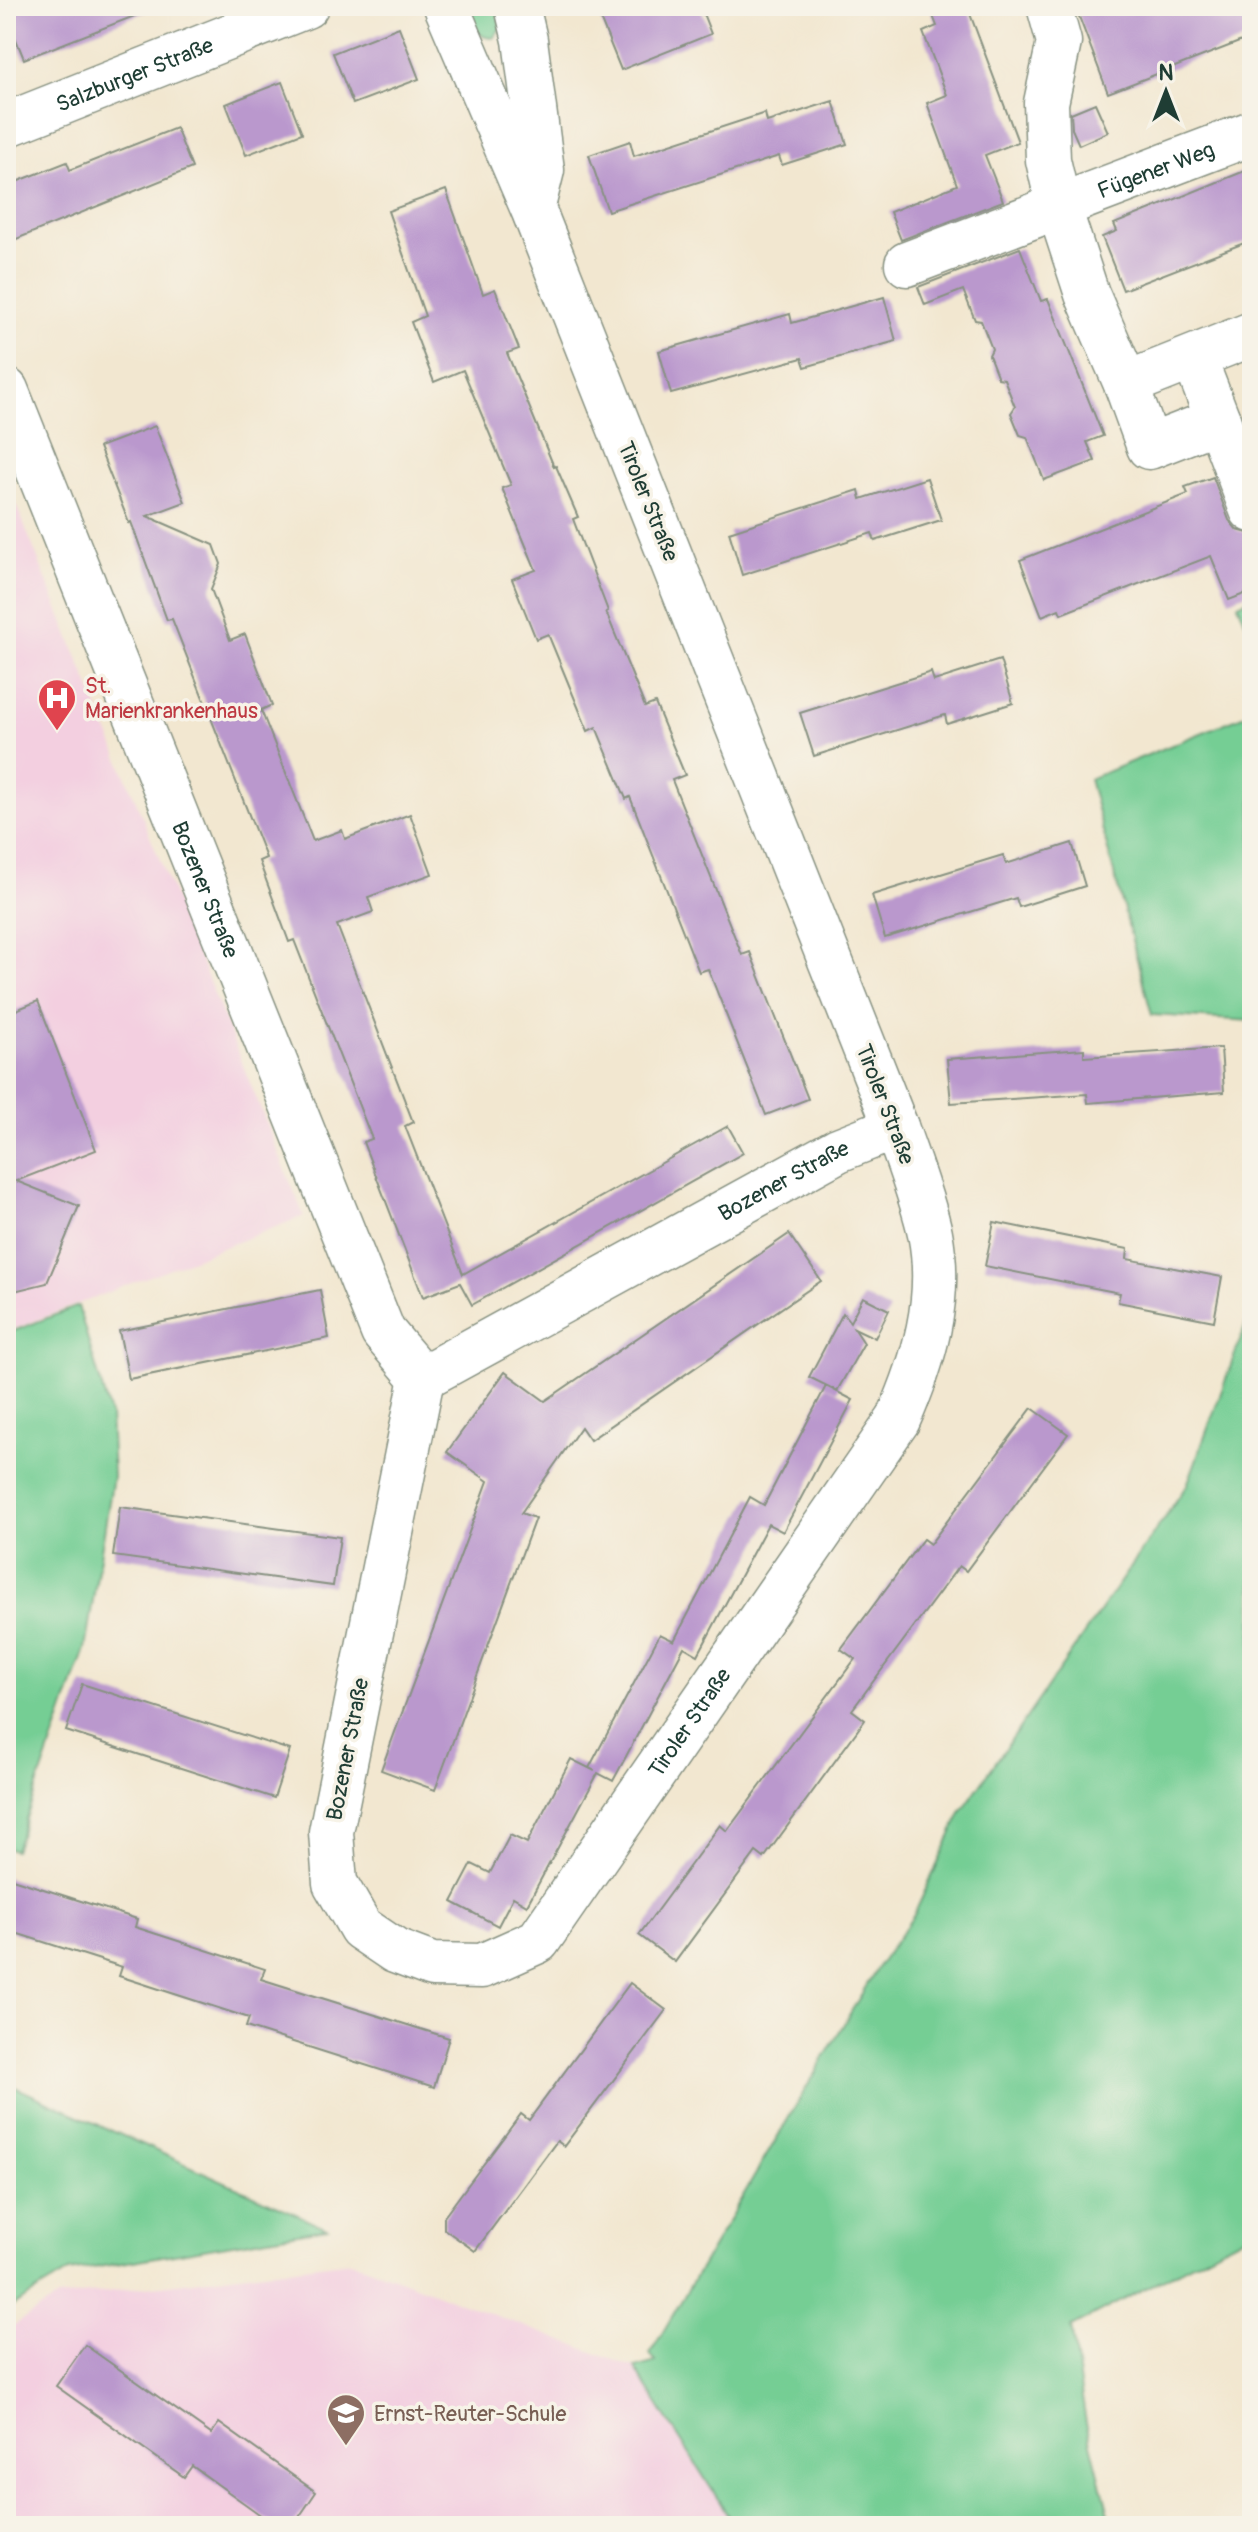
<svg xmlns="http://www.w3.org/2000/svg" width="1258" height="2532" viewBox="0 0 1258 2532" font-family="Pangolin,sans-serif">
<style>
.built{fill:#f3cfe0}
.green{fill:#74ce94;stroke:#4a8664;stroke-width:2}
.building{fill:#ba98cd}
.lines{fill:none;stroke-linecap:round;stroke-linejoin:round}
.minor-casing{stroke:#889282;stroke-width:47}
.minor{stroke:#fff;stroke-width:44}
.labels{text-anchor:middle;stroke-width:7;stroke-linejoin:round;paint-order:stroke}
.street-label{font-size:22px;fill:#1f3d34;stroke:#f7f3e8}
.health-label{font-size:22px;fill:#be3a42;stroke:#f7f3e8;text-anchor:start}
.education-label{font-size:22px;fill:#785e54;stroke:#f7f3e8;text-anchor:start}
</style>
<rect width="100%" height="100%" fill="#f7f3e8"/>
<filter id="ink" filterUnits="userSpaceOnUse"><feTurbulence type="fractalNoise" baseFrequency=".0125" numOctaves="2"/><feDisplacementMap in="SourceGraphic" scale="16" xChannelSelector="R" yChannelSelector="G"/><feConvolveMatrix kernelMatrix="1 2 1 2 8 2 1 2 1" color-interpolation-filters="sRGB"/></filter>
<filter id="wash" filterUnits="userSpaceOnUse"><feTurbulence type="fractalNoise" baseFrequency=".006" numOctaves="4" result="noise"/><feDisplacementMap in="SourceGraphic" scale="32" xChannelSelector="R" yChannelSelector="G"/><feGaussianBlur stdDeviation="1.8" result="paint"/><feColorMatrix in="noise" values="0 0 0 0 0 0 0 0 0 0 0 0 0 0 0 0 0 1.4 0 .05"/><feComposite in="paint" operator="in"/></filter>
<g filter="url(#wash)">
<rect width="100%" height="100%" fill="#f2e7d0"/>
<!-- built -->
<g class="built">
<polygon points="6,480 304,1216 6,1332"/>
<polygon points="351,2261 635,2368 735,2526 6,2526 6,2330 58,2298"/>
</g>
<!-- green -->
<g class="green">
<path d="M465 6H498L500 29 493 38C474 38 471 22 465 6Z"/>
<polygon points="1252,598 1252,637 1238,604"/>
<polygon points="1252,712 1252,1021 1152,1015 1089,779"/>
<polygon points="78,1306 110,1415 113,1477 85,1649 15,1850 6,1848 6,1334"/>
<polygon points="1252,1308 1252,2232 1071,2327 1086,2423 1112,2526 735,2526 635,2368 656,2362 650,2354 875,1971 914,1915 962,1811 1187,1485"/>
<polygon points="6,2083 327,2228 69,2272 6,2310"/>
</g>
<g id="blocks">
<!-- building -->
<g class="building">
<polygon points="29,6 154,6 155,8 24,59 6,15"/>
<polygon points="595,6 700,6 711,34 621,70"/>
<polygon points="929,6 967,6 1018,142 985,155 1003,201 901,240 890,212 957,185 927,103 947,95 923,32 937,26"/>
<polygon points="1075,6 1252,6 1252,37 1108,93"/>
<polygon points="399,27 419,79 353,104 333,53"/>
<polygon points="282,82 302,133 246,155 226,104"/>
<polygon points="833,101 847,144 782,165 779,156 608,211 589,155 630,141 634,156 765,113 767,122"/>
<polygon points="1095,103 1108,132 1079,145 1072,129 1071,113"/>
<polygon points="176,128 192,168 14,240 6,219 6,186 67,162 70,170"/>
<polygon points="1252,168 1252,240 1123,290 1102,237 1117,231 1114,224"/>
<polygon points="446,190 483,294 495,289 519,349 507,353 554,467 556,466 578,517 573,519 608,611 606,612 645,707 655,703 685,775 672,780 742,955 750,952 808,1099 766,1115 708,969 699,972 630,797 626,799 596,727 588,731 548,634 536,639 512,579 536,570 502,488 511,485 463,370 434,382 411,322 425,316 388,211"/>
<polygon points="1020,248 1041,301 1048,299 1103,436 1087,442 1095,461 1044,480 1027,437 1020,435 1011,413 1015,407 1004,379 998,378 989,355 992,349 981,321 975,320 963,290 925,305 918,287"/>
<polygon points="884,297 896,341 805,367 802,358 671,394 659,351 790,314 792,323"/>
<polygon points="155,426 185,502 147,516 214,545 221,564 211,589 230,640 245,634 272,705 261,710 313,841 342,830 345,839 410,814 432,874 368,897 373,912 337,925 413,1122 405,1126 463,1274 728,1126 743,1153 472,1305 460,1283 423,1297 363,1142 372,1139 294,940 289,942 259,861 266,858 172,619 167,620 131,522 129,523 99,447"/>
<polygon points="1213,477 1229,520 1237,530 1252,534 1252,591 1229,600 1211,556 1061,614 1059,609 1042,616 1020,560 1188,494 1185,487"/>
<polygon points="927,478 941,520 875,541 872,533 742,575 729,532 859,490 861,499"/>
<polygon points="1000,660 1013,703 947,724 945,715 814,756 800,713 931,672 934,681"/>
<polygon points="1072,843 1085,886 1019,907 1016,898 885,938 872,895 1003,855 1006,864"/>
<polygon points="38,1001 96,1150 16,1181 79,1206 47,1283 6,1293 6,1014"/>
<polygon points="1221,1048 1224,1092 1088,1103 1087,1094 951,1103 947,1059 1084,1049 1084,1057"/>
<polygon points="994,1222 1128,1249 1127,1259 1222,1277 1214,1321 1118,1302 1120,1293 985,1266"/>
<polygon points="789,1234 821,1281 590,1440 581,1427 521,1513 535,1518 435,1790 381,1770 488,1481 447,1452 505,1372 545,1401"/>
<polygon points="320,1290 329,1338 129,1379 119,1331"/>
<polygon points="863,1297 889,1310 875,1338 854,1328 864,1343 837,1391 809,1377 843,1313 850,1322"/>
<polygon points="826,1386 853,1400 783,1532 768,1524 698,1655 684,1647 613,1781 598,1773 527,1905 513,1897 498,1926 452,1902 472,1864 490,1873 510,1835 527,1843 571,1759 595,1771 589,1768 660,1634 674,1641 750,1497 764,1505"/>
<polygon points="1032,1408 1068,1434 966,1571 959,1566 852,1710 865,1720 764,1858 756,1852 675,1962 639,1935 720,1825 727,1831 855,1659 841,1649 923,1539 930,1544"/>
<polygon points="120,1507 340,1537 333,1586 113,1556"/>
<polygon points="82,1684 290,1750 274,1798 66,1731"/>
<polygon points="6,1877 137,1919 135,1927 265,1969 261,1979 449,2038 434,2087 246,2027 249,2018 119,1976 122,1967 6,1930"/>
<polygon points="630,1983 666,2010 564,2146 557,2141 475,2251 444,2229 444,2217 521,2114 529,2120"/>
<polygon points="85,2345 211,2434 219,2423 316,2492 293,2526 276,2526 192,2466 184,2477 56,2386"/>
</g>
</g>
</g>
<g filter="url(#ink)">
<use href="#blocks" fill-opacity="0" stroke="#889282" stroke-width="2"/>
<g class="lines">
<!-- minor casing -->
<g class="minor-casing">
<g id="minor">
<polyline points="517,6 525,40 542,170 533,206"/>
<polyline points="1049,6 1059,42 1046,103 1048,160 1059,208 1087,294 1126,384 1252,334"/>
<path id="s1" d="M6 125 306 6"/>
<path id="s2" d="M907 264 1252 133"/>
<polyline points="1126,384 1149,447 1218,420 1194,358"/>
<path id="s3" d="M6 390 383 1332 422 1378"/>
<polyline points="1218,420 1252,510"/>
<path id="s4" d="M422 1378 331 1832 335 1883 361 1928 395 1951 432 1965 482 1966 538 1941 898 1420C924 1361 943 1298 930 1233 922 1197 908 1162 896 1127L533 209 446 6"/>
<path id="s5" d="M422 1378 838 1150 896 1127"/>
</g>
</g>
<!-- minor -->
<use href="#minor" class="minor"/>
</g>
</g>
<!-- icons -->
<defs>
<g id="hospital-pin" transform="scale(2)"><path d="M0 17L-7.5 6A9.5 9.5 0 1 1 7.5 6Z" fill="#e0444e" stroke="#f7f3e8"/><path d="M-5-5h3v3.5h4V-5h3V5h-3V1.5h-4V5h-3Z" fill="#fff"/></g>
<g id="school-pin" transform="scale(2)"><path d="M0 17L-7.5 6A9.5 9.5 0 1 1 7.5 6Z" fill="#8d6e63" stroke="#f7f3e8"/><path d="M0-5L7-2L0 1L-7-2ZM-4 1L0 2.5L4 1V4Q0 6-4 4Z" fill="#fff"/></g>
</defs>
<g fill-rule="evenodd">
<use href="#hospital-pin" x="57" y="698"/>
<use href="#school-pin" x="346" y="2413"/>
</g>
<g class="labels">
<!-- street labels -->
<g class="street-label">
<text dy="8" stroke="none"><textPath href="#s1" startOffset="138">Salzburger Straße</textPath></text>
<text dy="8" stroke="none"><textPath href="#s2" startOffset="266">Fügener Weg</textPath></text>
<text transform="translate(649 501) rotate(68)" y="8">Tiroler Straße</text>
<text dy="8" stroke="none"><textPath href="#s3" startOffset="538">Bozener Straße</textPath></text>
<text transform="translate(886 1104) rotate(69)" y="8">Tiroler Straße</text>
<text dy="8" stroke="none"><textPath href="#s5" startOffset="412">Bozener Straße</textPath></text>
<text dy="8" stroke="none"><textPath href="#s4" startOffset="1024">Tiroler Straße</textPath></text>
<text transform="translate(347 1749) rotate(-79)" y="8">Bozener Straße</text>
</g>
<!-- health labels -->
<g class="health-label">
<text x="85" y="693">St.<tspan x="85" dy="25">Marienkrankenhaus</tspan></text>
</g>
<!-- education labels -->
<g class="education-label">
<text x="374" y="2421">Ernst-Reuter-Schule</text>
</g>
</g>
<!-- margin -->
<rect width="1258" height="2532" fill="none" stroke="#f7f3e8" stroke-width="32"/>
<!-- north arrow -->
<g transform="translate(1166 92)" stroke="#f7f3e8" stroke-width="6" paint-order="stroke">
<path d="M0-6L14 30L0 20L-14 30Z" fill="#1f3d34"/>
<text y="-12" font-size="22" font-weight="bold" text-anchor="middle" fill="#1f3d34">N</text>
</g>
</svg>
